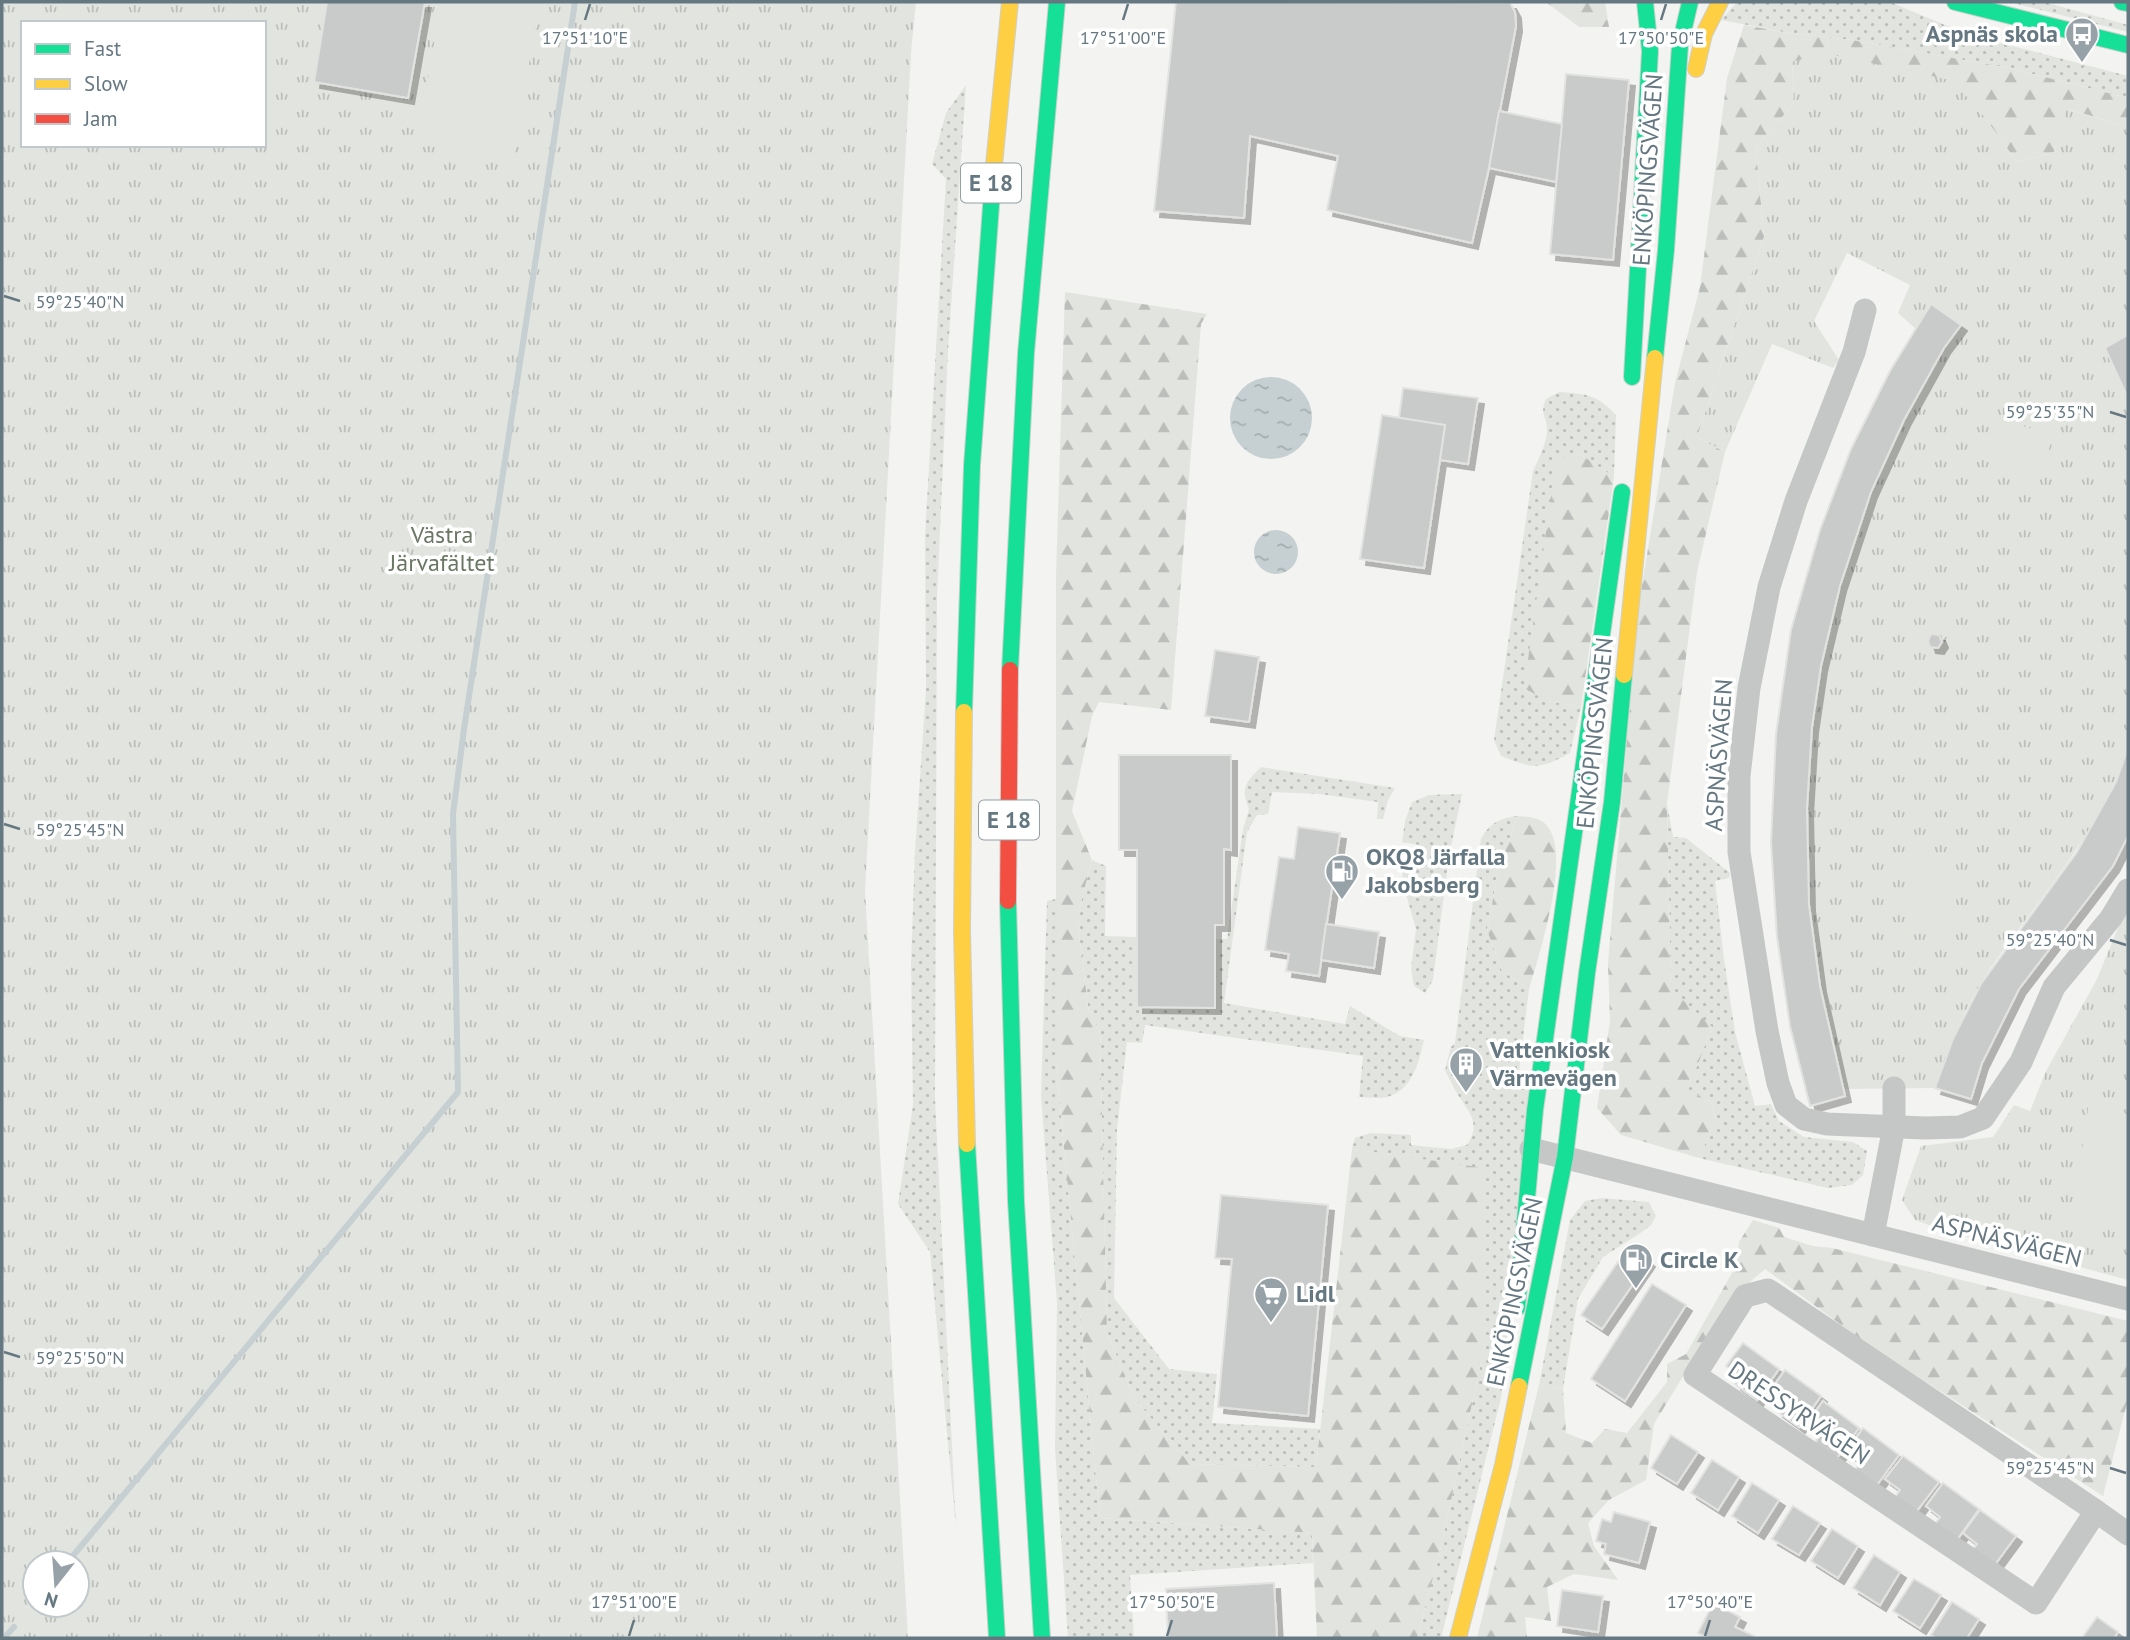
<svg xmlns="http://www.w3.org/2000/svg" width="2130" height="1640" viewBox="0 0 2130 1640" font-family="'PT Sans',sans-serif">
<style>
.grass{fill:url(#grass-dots)}
.forest{fill:url(#forest-firs)}
.park{fill:url(#park-tufts);fill-rule:evenodd}
.pitch{fill:#e2e5df}
.water{fill:url(#water-ripples)}
.lines{fill:none;stroke-linecap:round;stroke-linejoin:round}
.stream{stroke:#c6cfd1;stroke-width:6}
.building{fill:#c9caca;stroke:#e2e2e1;stroke-width:2;filter:url(#shadow)}
.fast-casing{stroke:#ced0cf;stroke-width:18}
.slow-casing{stroke:#ced0cf;stroke-width:18}
.jam-casing{stroke:#ced0cf;stroke-width:18}
.street{stroke:#c5c7c7;stroke-width:23}
.fast{stroke:#16e098;stroke-width:16}
.slow{stroke:#ffcf43;stroke-width:16}
.jam{stroke:#f24e42;stroke-width:16}
.ticks{fill:none;stroke:#657780;stroke-width:2.5}
.labels{text-anchor:middle;stroke-width:7;stroke-linejoin:round;paint-order:stroke}
.shield{fill:#fff;stroke:#93a0a6;stroke-width:2}
.shield-label{font-size:23px;font-weight:bold;fill:#657780}
.poi-label{font-size:24px;font-weight:bold;fill:#657780;stroke:#fff;text-anchor:start}
.street-label{font-size:24px;fill:#657780;stroke:#fff}
.park-label{font-size:24px;fill:#697763;stroke:#fff}
.ticks-label{font-size:18px;text-anchor:middle;fill:#657780;stroke:#fff;stroke-width:7;stroke-linejoin:round;paint-order:stroke}
</style>
<defs>
<pattern id="grass-dots" width="8" height="8" patternUnits="userSpaceOnUse" patternTransform="scale(1.75)"><rect width="8" height="8" fill="#e2e5df"/><path d="M2 2h.1M6 6h.1" fill="none" stroke="#bbbeba" stroke-width="1.8" stroke-linecap="round"/></pattern>
<pattern id="forest-firs" width="22" height="20" patternUnits="userSpaceOnUse" patternTransform="scale(1.75)"><rect width="22" height="20" fill="#e2e5df"/><path d="M5 1l3.5 6h-7zM16 11l3.5 6h-7z" fill="#bbbeba"/></pattern>
<pattern id="park-tufts" width="24" height="20" patternUnits="userSpaceOnUse" patternTransform="scale(1.75)"><rect width="24" height="20" fill="#e2e5df"/><path d="M3 7l-1-3M5 7V3M7 7l1-3M15 17l-1-3M17 17v-4M19 17l1-3" fill="none" stroke="#bbbeba"/></pattern>
<pattern id="water-ripples" width="26" height="14" patternUnits="userSpaceOnUse" patternTransform="scale(1.75)"><rect width="26" height="14" fill="#c6cfd1"/><path d="M2 4q2-2 4 0t4 0M15 11q2-2 4 0t4 0" fill="none" stroke="#a4adaf"/></pattern>
<filter id="shadow"><feDropShadow dx="6" dy="6" stdDeviation="0" flood-color="#0004"/></filter>
</defs>
<rect width="100%" height="100%" fill="#f3f3f1"/>
<!-- grass -->
<g class="grass">
<polygon points="1737,2 1890,2 1945,25 2001,43 2128,76 2128,98 2009,68 1852,40 1789,33 1721,20"/>
<polygon points="2009,2 2044,2 2128,25 2128,32"/>
<polygon points="966,85 948,351 937,598 935,1098 956,1528 930,1252 898,1204 913,1105 911,965 915,851 926,690 925,535 946,179 932,164 946,113"/>
<path d="M1559 392C1587 394 1596 394 1616 415L1614 477 1577 452 1547 701 1581 707 1570 753C1539 770 1534 769 1501 756L1494 740 1533 471C1539 458 1548 441 1547 427 1545 413 1540 414 1546 399Z"/>
<path d="M1261 767 1395 788 1388 800 1383 819H1377L1378 802 1320 794 1272 792 1268 814 1257 815 1247 832 1224 1003 1345 1024 1350 1006 1400 1036 1424 1040C1419 1062 1412 1091 1387 1097 1379 1099 1368 1097 1359 1097L1363 1056 1145 1025 1142 1043 1127 1042 1117 1129 1114 1298 1169 1369 1217 1374 1212 1423 1320 1429 1316 1467 1190 1464 1134 1398 1107 1332 1100 1033 1088 1007 1077 917 1092 860 1106 866 1105 936 1137 937V1006L1214 1008 1215 939H1227L1243 829 1249 809C1240 788 1246 782 1261 767Z"/>
<polygon points="1462,794 1449,856 1433,980 1425,993 1414,986 1411,968 1416,929 1402,880 1403,871 1416,873 1419,845 1402,842 1405,821 1412,802 1429,795"/>
<polygon points="1667,804 1673,837 1686,838 1730,873 1729,878 1715,881 1724,959 1735,1032 1755,1106 1771,1104 1779,1121 1804,1137 1853,1142 1867,1151 1863,1175 1852,1185 1828,1188 1699,1158 1716,1119 1711,1102 1687,1090 1712,1027 1671,990"/>
<path d="M1517 816 1498 873 1487 930 1502 971 1529 989 1519 1071 1532 1081 1501 1398 1441 1638H1417L1440 1551 1485 1344V1169L1352 1149 1355 1138 1371 1133 1411 1135V1145L1451 1149 1467 1145C1481 1124 1470 1113 1458 1095 1453 1087 1449 1078 1445 1070L1451 1047 1455 1043 1481 839C1490 823 1498 819 1517 816Z"/>
<polygon points="1056,899 1056,1065 1100,1518 1312,1533 1313,1563 1130,1575 1134,1638 1068,1638 1055,1449 1057,1303 1041,1096 1047,901"/>
<polygon points="1602,1198 1649,1202 1656,1216 1651,1225 1645,1230 1603,1257 1578,1299 1563,1389 1539,1385 1570,1220 1585,1201"/>
</g>
<!-- forest -->
<g class="forest">
<polygon points="1546,2 1605,2 1609,27 1579,27"/>
<polygon points="1744,25 1789,33 1852,40 2009,68 2128,98 2128,127 2068,109 2054,152 2017,162 1977,107 1792,62 1794,103 1756,148 1764,237 1697,437 1725,452 1697,572 1667,804 1671,989 1712,1027 1688,1090 1711,1102 1716,1120 1699,1158 1621,1135 1597,1108 1610,1021 1608,963 1638,610 1675,383 1700,287 1727,78"/>
<polygon points="1065,292 1207,314 1201,324 1171,710 1099,702 1092,716 1072,811 1092,860 1077,917 1088,1007 1100,1033 1107,1332 1134,1398 1190,1464 1316,1467 1352,1149 1485,1168 1485,1344 1440,1551 1417,1638 1317,1638 1312,1533 1100,1518 1056,1065 1056,575"/>
<polygon points="1577,452 1614,477 1581,707 1547,701 1524,688 1556,461"/>
<path d="M1517 816C1528 817 1540 817 1547 826 1572 854 1539 955 1529 989L1502 971 1487 930 1498 873Z"/>
<polygon points="1753,1220 1779,1228 1784,1237 1813,1246 1832,1248 2128,1321 2128,1399 2103,1496 1867,1344 1765,1269 1730,1299 1654,1424 1646,1480 1609,1500 1588,1523 1594,1546 1618,1580 1574,1574 1547,1587 1551,1621 1525,1617 1527,1638 1477,1638 1539,1385 1563,1389 1566,1433 1592,1443 1605,1429 1627,1433 1667,1382 1667,1364 1686,1354 1736,1266 1739,1242"/>
</g>
<!-- park -->
<g class="park">
<path d="M2 2H916L911 53 865 890 908 1638H2ZM23 23H264V145H23ZM35 1563H77V1605H35Z"/>
<path d="M1824 53 1950 80 1977 107 2017 162 2054 152 2067 109 2128 127V335L2106 348 2128 398V748C2099 833 2042 894 1992 966 1966 1003 1949 1046 1935 1088L1843 1089C1829 1027 1813 966 1809 902 1797 728 1832 550 1917 397 1931 372 1944 348 1961 325L1931 304 1916 329 1898 313 1910 285 1847 253 1814 321 1839 360 1833 368 1772 344 1725 452 1697 437 1764 237 1756 148 1794 103 1792 62Z"/>
<polygon points="2128,911 2128,1280 1942,1230 1915,1220 1902,1200 1921,1146 1993,1137 2014,1105 2030,1111 2046,1071 2096,981 2121,921"/>
</g>
<!-- pitch -->
<g class="pitch">
<polygon points="441,2 539,2 513,160 417,144"/>
<polygon points="1997,418 2053,435 2042,474 1986,458"/>
<polygon points="1909,852 1956,853 1956,933 1908,934"/>
<polygon points="2088,1108 2128,1114 2128,1230 2072,1222"/>
</g>
<!-- water -->
<g class="water">
<circle cx="1271" cy="418" r="41"/>
<circle cx="1276" cy="552" r="22"/>
</g>
<g class="lines">
<!-- stream -->
<g class="stream">
<polyline points="67,1563 458,1092 453,814 464,729 575,2"/>
<polyline points="34,1602 35,1601"/>
<polyline points="4,1638 14,1627"/>
</g>
</g>
<!-- building -->
<g class="building">
<polygon points="327,2 425,2 408,98 314,82"/>
<polygon points="1176,2 1510,3 1515,12 1516,26 1489,168 1472,243 1327,210 1338,156 1250,136 1244,218 1154,211"/>
<polygon points="1566,74 1629,80 1613,260 1550,254"/>
<polygon points="1499,111 1562,124 1556,182 1489,168"/>
<polygon points="1931,304 1961,325 1944,348 1904,420 1871,492 1840,586 1821,666 1812,727 1807,808 1809,905 1820,986 1845,1096 1810,1106 1790,1026 1777,937 1771,842 1776,734 1791,630 1820,530 1851,449 1890,371"/>
<polygon points="2128,335 2128,398 2105,348"/>
<polygon points="1403,388 1478,398 1468,464 1440,460 1445,425 1399,418"/>
<polygon points="1382,415 1445,425 1424,568 1360,559"/>
<polygon points="1931,634 1939,635 1942,642 1938,648 1930,647 1928,641"/>
<polygon points="1215,650 1259,657 1249,722 1205,716"/>
<polygon points="2128,748 2128,836 2113,866 2019,989 1982,1063 1971,1099 1935,1088 1953,1039 1981,984 2077,852 2116,782"/>
<polygon points="1119,755 1231,755 1231,850 1224,849 1224,925 1215,925 1215,1008 1137,1007 1137,850 1119,850"/>
<polygon points="1298,827 1340,833 1319,976 1286,971 1289,954 1265,950 1279,857 1294,859"/>
<polygon points="1326,924 1379,932 1374,968 1321,960"/>
<polygon points="1221,1195 1328,1205 1308,1416 1218,1407 1232,1259 1215,1258"/>
<polygon points="1629,1246 1649,1261 1602,1329 1581,1315"/>
<polygon points="1652,1284 1686,1305 1625,1401 1591,1379"/>
<polygon points="1743,1343 1779,1369 1757,1400 1735,1384 1740,1377 1726,1366"/>
<polygon points="1785,1370 1821,1396 1799,1427 1777,1411 1782,1404 1768,1394"/>
<polygon points="1823,1401 1859,1428 1837,1458 1815,1443 1820,1435 1806,1425"/>
<polygon points="1863,1428 1899,1455 1877,1485 1855,1470 1860,1462 1846,1452"/>
<polygon points="1671,1435 1698,1452 1677,1484 1651,1468"/>
<polygon points="1903,1456 1939,1482 1916,1512 1895,1497 1900,1490 1885,1479"/>
<polygon points="1712,1460 1739,1477 1718,1510 1691,1493"/>
<polygon points="1752,1483 1779,1500 1758,1533 1732,1516"/>
<polygon points="1943,1483 1979,1509 1957,1540 1935,1524 1940,1517 1926,1506"/>
<polygon points="1793,1506 1820,1523 1799,1555 1772,1539"/>
<polygon points="1980,1510 2016,1536 1994,1566 1972,1551 1977,1544 1963,1533"/>
<polygon points="1614,1512 1650,1522 1639,1563 1604,1554 1606,1544 1596,1541 1602,1519 1611,1522"/>
<polygon points="1832,1529 1858,1546 1838,1578 1811,1561"/>
<polygon points="1874,1555 1900,1572 1880,1605 1853,1588"/>
<polygon points="1914,1579 1941,1595 1920,1628 1893,1611"/>
<polygon points="1274,1583 1277,1638 1168,1638 1166,1589"/>
<polygon points="1562,1590 1603,1596 1598,1632 1557,1626"/>
<polygon points="1952,1602 1979,1619 1967,1638 1936,1638 1931,1635"/>
<polygon points="1713,1603 1740,1617 1735,1627 1754,1636 1753,1638 1708,1638 1698,1633"/>
<polygon points="2097,1617 2118,1632 2114,1638 2082,1638"/>
</g>
<g class="lines">
<!-- fast casing -->
<g class="fast-casing">
<g id="fast">
<polyline points="1955,2 2128,45"/>
<polyline points="2122,2 2128,3"/>
<polyline points="1655,358 1666,250 1680,45 1690,2"/>
<polyline points="1632,377 1650,51 1645,2"/>
<polyline points="1010,670 1026,353 1057,2"/>
<polyline points="964,712 972,465 994,165"/>
<polyline points="1008,901 1016,1201 1042,1638"/>
<polyline points="967,1144 997,1638"/>
<polyline points="1517,1308 1535,1110 1622,492"/>
<polyline points="1519,1386 1565,1157 1587,973 1612,802 1624,675"/>
</g>
</g>
<!-- slow casing -->
<g class="slow-casing">
<g id="slow">
<polyline points="1696,69 1704,34 1720,2"/>
<polyline points="994,165 1010,2"/>
<polyline points="1624,675 1655,358"/>
<polyline points="964,712 962,931 967,1144"/>
<polyline points="1458,1638 1503,1465 1519,1386"/>
</g>
</g>
<!-- jam casing -->
<g class="jam-casing">
<polyline id="jam" points="1008,901 1010,670"/>
</g>
<!-- street -->
<g class="street">
<polyline points="1865,310 1854,352 1796,501 1769,587 1749,688 1739,776 1739,852 1767,1031 1778,1083 1786,1105 1804,1119 1827,1124 1925,1128 1960,1127 1983,1118 2021,1062 2054,987 2111,918 2128,890"/>
<polyline points="1531,1149 2128,1299"/>
<polyline points="1873,1235 1894,1127 1894,1088"/>
<polyline points="2096,1511 2036,1603 1695,1375 1745,1296 1768,1290 2096,1511 2128,1534"/>
</g>
<!-- fast -->
<use href="#fast" class="fast"/>
<!-- slow -->
<use href="#slow" class="slow"/>
<!-- jam -->
<use href="#jam" class="jam"/>
</g>
<!-- ticks -->
<path class="ticks" d="M585 20 590 4M1123 20 1128 4M1661 20 1666 4M4 296 20 301M2110 412 2126 417M4 824 20 829M2110 940 2126 945M4 1352 20 1357M2110 1468 2126 1473M629 1636 634 1620M1167 1636 1172 1620M1705 1636 1710 1620"/>
<!-- icons -->
<defs>
<g id="bus-pin" transform="scale(1.75)"><path d="M0 17L-7.5 6A9.5 9.5 0 1 1 7.5 6Z" fill="#97a2a8" stroke="#fff"/><path d="M-5-6H5V4H4V6H2V4H-2V6H-4V4H-5ZM-3.5-4V0h7V-4ZM-3.5 1.2v1.5H-2V1.2ZM2 1.2v1.5H3.5V1.2Z" fill="#fff"/></g>
<g id="fuel-pin" transform="scale(1.75)"><path d="M0 17L-7.5 6A9.5 9.5 0 1 1 7.5 6Z" fill="#97a2a8" stroke="#fff"/><path d="M-5.5-6h7V0h2V4h1.3V-2.5L3-4.5l.8-.8L6-3V5H2.5V1h-1V6h-7ZM-4.2-4.7v3.2H.2V-4.7Z" fill="#fff"/></g>
<g id="building-pin" transform="scale(1.75)"><path d="M0 17L-7.5 6A9.5 9.5 0 1 1 7.5 6Z" fill="#97a2a8" stroke="#fff"/><path d="M-4-6H4V6H1V3H-1V6H-4ZM-2.5-4.3h1.7v1.8h-1.7ZM.8-4.3h1.7v1.8H.8ZM-2.5-1h1.7V.8h-1.7ZM.8-1h1.7V.8H.8Z" fill="#fff"/></g>
<g id="supermarket-pin" transform="scale(1.75)"><path d="M0 17L-7.5 6A9.5 9.5 0 1 1 7.5 6Z" fill="#97a2a8" stroke="#fff"/><path d="M-6-5.5h2.5l.6 2H6L4.5 2H-2.5L-4.4-4H-6ZM-1.5 3.2a1.3 1.3 0 1 0 .1 0ZM3 3.2a1.3 1.3 0 1 0 .1 0Z" fill="#fff"/></g>
</defs>
<g fill-rule="evenodd">
<use href="#bus-pin" x="2082" y="34"/>
<use href="#fuel-pin" x="1342" y="871"/>
<use href="#building-pin" x="1466" y="1064"/>
<use href="#fuel-pin" x="1636" y="1260"/>
<use href="#supermarket-pin" x="1271" y="1294"/>
</g>
<g class="labels">
<!-- shield labels -->
<g class="shield">
<rect x="961" y="163.5" width="60" height="39" rx="5"/>
<rect x="979" y="800.5" width="60" height="39" rx="5"/>
</g>
<g class="shield-label">
<text x="991" y="191">E 18</text>
<text x="1009" y="828">E 18</text>
</g>
<!-- poi labels -->
<g class="poi-label">
<text x="2058" y="42" text-anchor="end">Aspnäs skola</text>
<text x="1366" y="865">OKQ8 Järfalla<tspan x="1366" dy="28">Jakobsberg</tspan></text>
<text x="1490" y="1058">Vattenkiosk<tspan x="1490" dy="28">Värmevägen</tspan></text>
<text x="1660" y="1268">Circle K</text>
<text x="1296" y="1302">Lidl</text>
</g>
<!-- street labels -->
<g class="street-label">
<text transform="translate(1648 170) rotate(-86)" y="8">ENKÖPINGSVÄGEN</text>
<text transform="translate(1595 733) rotate(-84)" y="8">ENKÖPINGSVÄGEN</text>
<text transform="translate(1719 755) rotate(-86)" y="8">ASPNÄSVÄGEN</text>
<text transform="translate(2007 1241) rotate(14)" y="8">ASPNÄSVÄGEN</text>
<text transform="translate(1515 1292) rotate(-78)" y="8">ENKÖPINGSVÄGEN</text>
<text transform="translate(1799 1413) rotate(34)" y="8">DRESSYRVÄGEN</text>
</g>
<!-- park labels -->
<g class="park-label">
<text x="442" y="543">Västra<tspan x="442" dy="28">Järvafältet</tspan></text>
</g>
</g>
<g class="ticks-label">
<text x="585" y="44">17°51'10"E</text>
<text x="1123" y="44">17°51'00"E</text>
<text x="1661" y="44">17°50'50"E</text>
<text x="80" y="308">59°25'40"N</text>
<text x="2050" y="418">59°25'35"N</text>
<text x="80" y="836">59°25'45"N</text>
<text x="2050" y="946">59°25'40"N</text>
<text x="80" y="1364">59°25'50"N</text>
<text x="2050" y="1474">59°25'45"N</text>
<text x="634" y="1608">17°51'00"E</text>
<text x="1172" y="1608">17°50'50"E</text>
<text x="1710" y="1608">17°50'40"E</text>
</g>
<!-- border -->
<rect width="2130" height="1640" fill="none" stroke="#657780" stroke-width="7"/>
<!-- legend -->
<rect x="21" y="21" width="245" height="126" fill="#ffffff" stroke="#c1c9cc" stroke-width="2"/>
<rect x="35" y="44" width="35" height="10" fill="#16e098" stroke="#c1c9cc" stroke-width="2"/>
<text x="84" y="56" font-size="21" fill="#657780">Fast</text>
<rect x="35" y="79" width="35" height="10" fill="#ffcf43" stroke="#c1c9cc" stroke-width="2"/>
<text x="84" y="91" font-size="21" fill="#657780">Slow</text>
<rect x="35" y="114" width="35" height="10" fill="#f24e42" stroke="#c1c9cc" stroke-width="2"/>
<text x="84" y="126" font-size="21" fill="#657780">Jam</text>
<!-- north arrow -->
<g transform="translate(56 1584) rotate(197)"><circle r="33" fill="#ffffff" stroke="#c1c9cc" stroke-width="2"/>
<path d="M0-5L12 26L0 18L-12 26Z" fill="#97a2a8"/>
<text y="-10" font-size="19" font-weight="bold" text-anchor="middle" fill="#657780">N</text>
</g>
</svg>
